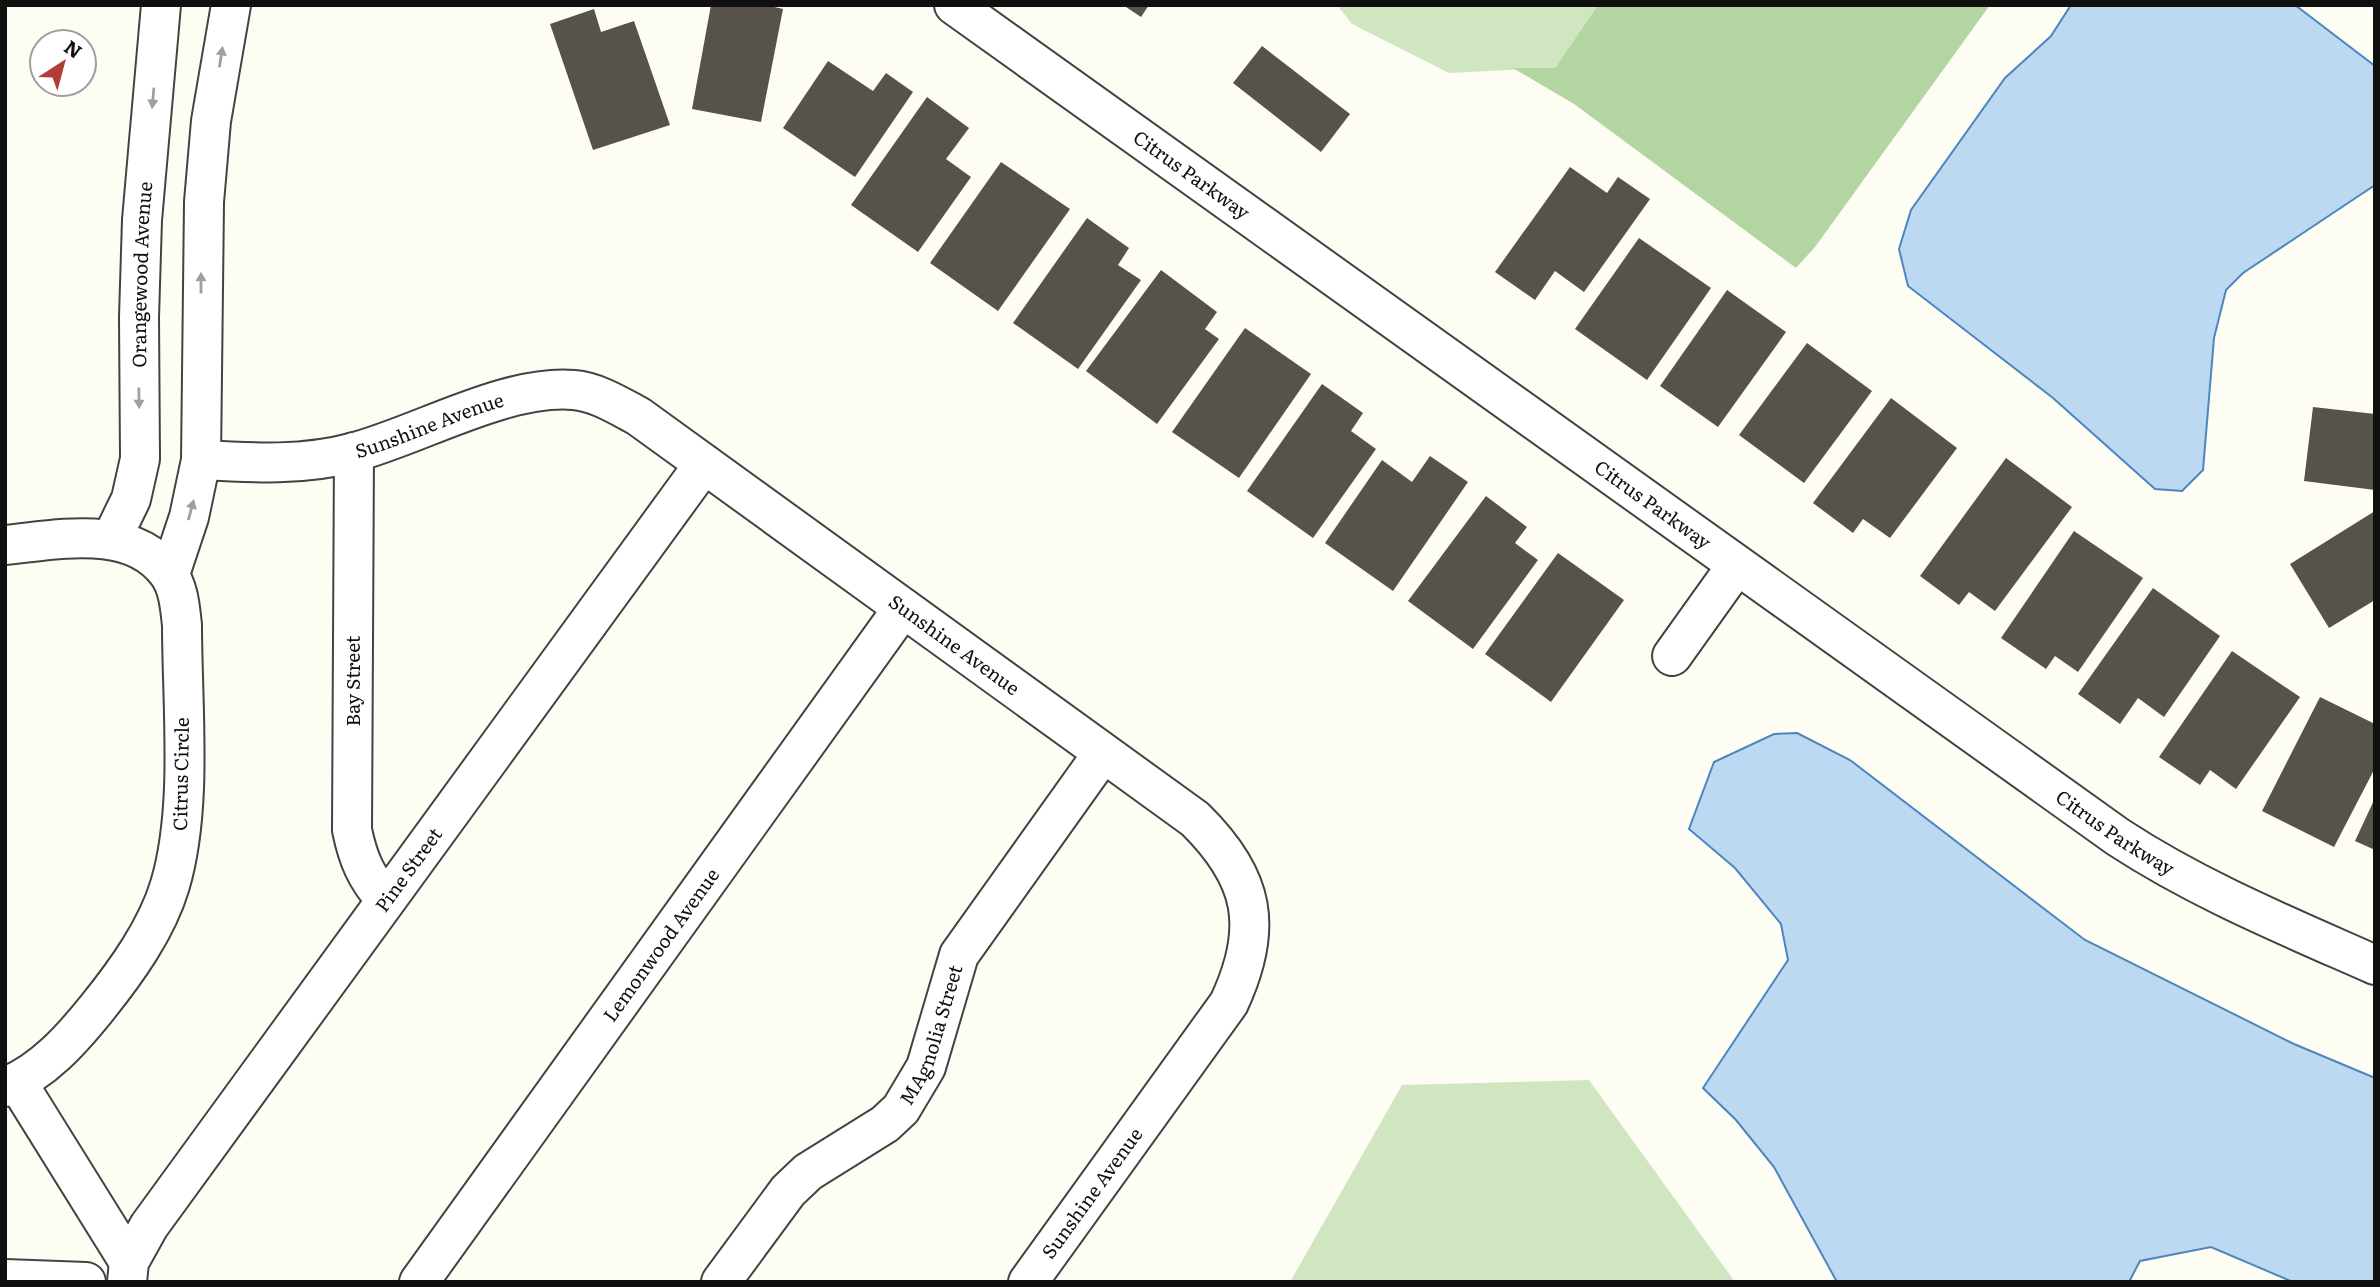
<svg xmlns="http://www.w3.org/2000/svg" width="2380" height="1287" viewBox="0 0 2380 1287" font-family="Literata,serif">
<style>
.green{fill:#d0e6c0}
.forest{fill:#b3d5a1}
.water{fill:#bdd8f1;stroke:#4b86c0;stroke-width:2}
.building{fill:#58524d}
.lines{fill:none;stroke-linecap:round;stroke-linejoin:round}
.minor-casing{stroke:#434343;stroke-width:42}
.minor{stroke:#fff;stroke-width:38}
.oneway{fill:#9f9f9f}
.labels{text-anchor:middle;stroke-width:7;stroke-linejoin:round;paint-order:stroke}
.street-label{font-size:19px;fill:#101010;stroke:#fff}
</style>
<rect width="100%" height="100%" fill="#fefdf4"/>
<!-- green -->
<g class="green">
<polygon points="1337,5 1598,5 1555,68 1449,73 1352,24"/>
<polygon points="1589,1080 1735,1282 1290,1282 1402,1085"/>
</g>
<!-- forest -->
<polygon class="forest" points="1598,5 1990,5 1815,247 1796,268 1574,104 1513,68 1555,68"/>
<!-- water -->
<g class="water">
<polygon points="2071,5 2295,5 2375,66 2375,185 2243,273 2226,290 2214,338 2203,470 2182,491 2155,489 2053,398 1908,286 1899,249 1911,210 2005,78 2051,36"/>
<polygon points="1797,733 1850,760 2085,940 2294,1044 2375,1078 2375,1282 2293,1282 2211,1247 2140,1261 2129,1282 1837,1282 1774,1167 1736,1120 1703,1088 1788,960 1781,924 1735,868 1689,829 1714,762 1774,734"/>
</g>
<!-- building -->
<g class="building">
<polygon points="711,5 766,5 783,9 761,122 692,109"/>
<polygon points="1123,5 1149,5 1141,17"/>
<polygon points="594,9 601,32 634,21 670,125 593,150 550,24"/>
<polygon points="1262,46 1350,114 1321,152 1233,83"/>
<polygon points="828,61 873,91 886,73 913,92 855,177 783,128"/>
<polygon points="927,97 969,128 946,159 971,177 918,252 851,205"/>
<polygon points="1001,162 1070,209 998,311 930,263"/>
<polygon points="1570,167 1607,193 1618,177 1650,199 1584,292 1555,271 1535,300 1495,272"/>
<polygon points="1087,218 1129,248 1118,265 1141,280 1078,369 1013,323"/>
<polygon points="1639,238 1711,288 1647,380 1575,329"/>
<polygon points="1161,270 1217,312 1205,329 1219,339 1157,424 1086,371"/>
<polygon points="1727,290 1786,332 1718,427 1660,386"/>
<polygon points="1245,328 1311,374 1239,478 1172,432"/>
<polygon points="1807,343 1872,391 1804,483 1739,435"/>
<polygon points="1322,384 1363,413 1351,431 1376,449 1313,538 1247,491"/>
<polygon points="1891,398 1957,448 1890,538 1863,519 1853,533 1813,503"/>
<polygon points="2313,407 2375,414 2375,490 2304,481"/>
<polygon points="1430,456 1468,482 1393,591 1325,543 1382,460 1412,482"/>
<polygon points="2006,458 2072,507 1995,611 1969,592 1959,605 1920,576"/>
<polygon points="1486,496 1527,527 1515,543 1538,560 1473,649 1408,601"/>
<polygon points="2375,511 2375,600 2329,628 2290,564"/>
<polygon points="2074,531 2143,578 2078,672 2055,656 2046,669 2001,638"/>
<polygon points="1558,553 1624,600 1551,702 1485,654"/>
<polygon points="2153,588 2220,636 2164,717 2138,698 2120,724 2078,694"/>
<polygon points="2232,651 2300,697 2236,789 2210,770 2200,785 2159,757"/>
<polygon points="2320,697 2375,724 2375,768 2334,847 2262,811"/>
<polygon points="2375,798 2375,850 2355,841"/>
</g>
<g class="lines">
<!-- minor casing -->
<g class="minor-casing">
<g id="minor">
<path id="s1" d="M954 5 2118 837C2199 890 2287 926 2375 965"/>
<path d="M354 452 352 830C358 859 366 878 386 900"/>
<path id="s2" d="M201 460C253 463 304 466 355 452 421 434 507 384 574 390 597 392 619 406 638 416L1195 819C1255 878 1264 928 1229 1003L1028 1282"/>
<path id="s3" d="M111 540 131 499 140 459 139 317 142 220 161 5"/>
<path d="M5 545C57 540 132 523 168 573 179 588 180 608 182 625 182 706 193 808 170 885 157 929 126 972 97 1008 72 1039 43 1072 5 1087"/>
<polyline points="170,574 189,517 201,460 204,202 211,121 231,5"/>
<polyline points="1672,656 1737,565"/>
<polyline points="17,1082 129,1262"/>
<polyline points="5,1279 86,1282"/>
<path id="s4" d="M127 1282 129 1262 149 1226 704 464"/>
<path id="s5" d="M419 1282 903 608"/>
<path id="s6" d="M721 1282 788 1191 808 1172 885 1124 901 1109 926 1067 959 955 1103 753"/>
</g>
</g>
<!-- minor -->
<use href="#minor" class="minor"/>
</g>
<!-- one-way arrows -->
<defs><path id="oneway-solid" d="M-6-.8H1V-3.2L6.5 0L1 3.2V.8H-6Z" transform="scale(1.75)"/></defs>
<g class="oneway">
<use href="#oneway-solid" transform="translate(221 57) rotate(-81)"/>
<use href="#oneway-solid" transform="translate(153 98) rotate(95)"/>
<use href="#oneway-solid" transform="translate(201 283) rotate(-90)"/>
<use href="#oneway-solid" transform="translate(139 398) rotate(89)"/>
<use href="#oneway-solid" transform="translate(191 510) rotate(-75)"/>
</g>
<g class="labels">
<!-- street labels -->
<g class="street-label">
<text dy="7" stroke="none"><textPath href="#s1" startOffset="292">Citrus Parkway</textPath></text>
<text dy="7" stroke="none"><textPath href="#s3" startOffset="271">Orangewood Avenue</textPath></text>
<text dy="7" stroke="none"><textPath href="#s2" startOffset="234">Sunshine Avenue</textPath></text>
<text dy="7" stroke="none"><textPath href="#s1" startOffset="859">Citrus Parkway</textPath></text>
<text dy="7" stroke="none"><textPath href="#s2" startOffset="844">Sunshine Avenue</textPath></text>
<text transform="translate(353 681) rotate(-90)" y="7">Bay Street</text>
<text transform="translate(181 774) rotate(-89)" y="7">Citrus Circle</text>
<text dy="7" stroke="none"><textPath href="#s1" startOffset="1426">Citrus Parkway</textPath></text>
<text dy="7" stroke="none"><textPath href="#s4" startOffset="502">Pine Street</textPath></text>
<text dy="7" stroke="none"><textPath href="#s5" startOffset="415">Lemonwood Avenue</textPath></text>
<text dy="7" stroke="none"><textPath href="#s6" startOffset="334">MAgnolia Street</textPath></text>
<text transform="translate(1092 1193) rotate(-54)" y="7">Sunshine Avenue</text>
</g>
</g>
<!-- border -->
<rect width="2380" height="1287" fill="none" stroke="#101010" stroke-width="14"/>
<!-- north arrow -->
<g transform="translate(63 63) rotate(36)"><circle r="33" fill="#ffffff" stroke="#9f9f9f" stroke-width="2"/>
<path d="M0-5L12 26L0 18L-12 26Z" fill="#b33c35"/>
<text y="-10" font-size="19" font-weight="bold" text-anchor="middle" fill="#101010">N</text>
</g>
</svg>
